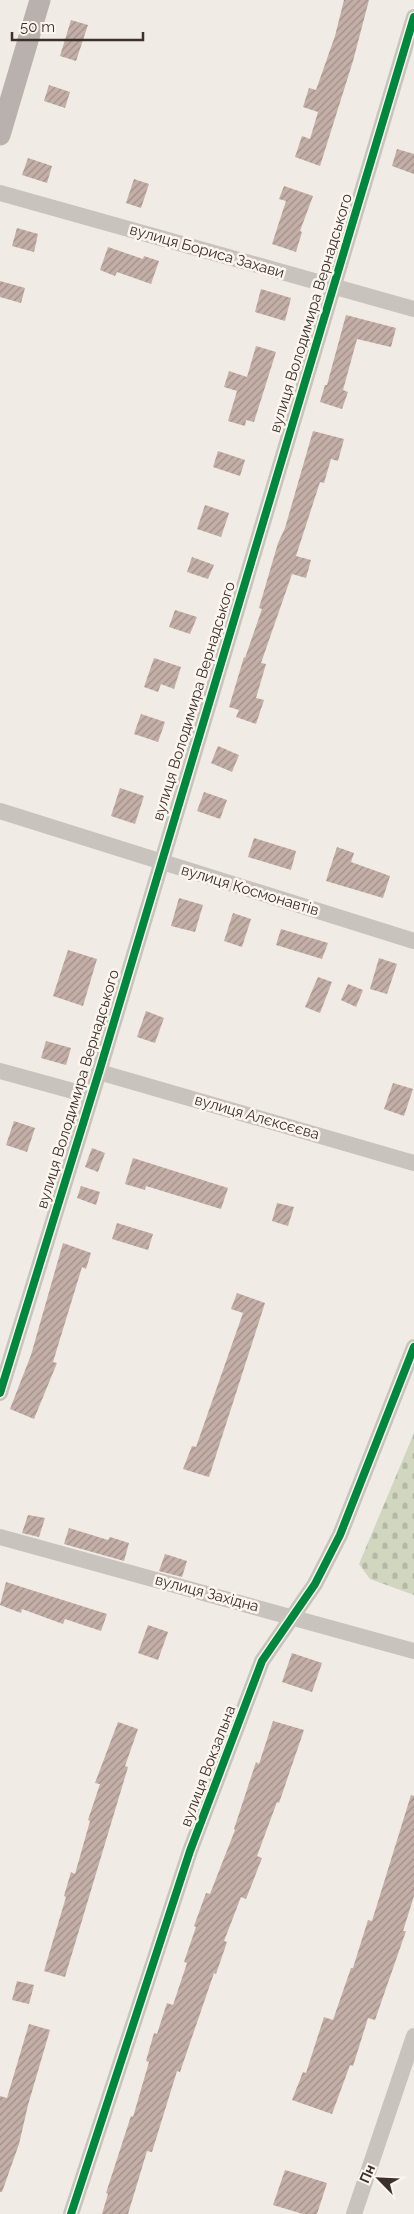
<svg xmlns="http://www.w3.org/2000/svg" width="414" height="2214" viewBox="0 0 414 2214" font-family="Raleway,sans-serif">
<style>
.cemetery{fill:url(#cemetery-stones)}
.building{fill:url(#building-hatch)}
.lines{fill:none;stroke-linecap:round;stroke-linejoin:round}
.minor{stroke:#c9c3be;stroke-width:16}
.major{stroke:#b8b1ad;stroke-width:21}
.cycleway-casing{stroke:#fbf5ee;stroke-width:11}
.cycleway{stroke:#00873e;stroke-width:8}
.labels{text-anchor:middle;stroke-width:5;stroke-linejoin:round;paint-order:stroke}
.street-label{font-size:15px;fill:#3b302b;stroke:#fbf5ee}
</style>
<defs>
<pattern id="cemetery-stones" width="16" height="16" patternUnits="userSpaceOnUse" patternTransform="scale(1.25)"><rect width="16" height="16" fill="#d1d6bf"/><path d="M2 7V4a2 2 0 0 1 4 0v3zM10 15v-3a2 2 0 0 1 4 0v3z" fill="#b4b8a4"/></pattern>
<pattern id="building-hatch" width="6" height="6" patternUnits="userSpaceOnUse" patternTransform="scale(1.25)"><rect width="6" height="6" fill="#c3afa7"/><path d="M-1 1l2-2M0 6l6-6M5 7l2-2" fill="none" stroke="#a08f88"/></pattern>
</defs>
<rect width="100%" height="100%" fill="#f0ebe5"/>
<!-- cemetery -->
<polygon class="cemetery" points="414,1433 414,1595 370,1579 359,1564"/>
<!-- building -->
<g class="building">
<polygon points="344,0 369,0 353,61 320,166 295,157 302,136 310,139 318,112 303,107 309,88 316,90 335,36"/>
<polygon points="71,20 88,25 76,61 60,56"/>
<polygon points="49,85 70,92 65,108 44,101"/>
<polygon points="397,149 414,154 414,174 392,166"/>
<polygon points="28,158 52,166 47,183 22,175"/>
<polygon points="134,179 149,184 141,208 126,203"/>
<polygon points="284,186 313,196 300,231 302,232 296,252 272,244 286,201 279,199"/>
<polygon points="17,228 38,234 34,252 12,246"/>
<polygon points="108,247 143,259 144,256 159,261 151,284 117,272 115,276 100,270"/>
<polygon points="0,281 25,288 21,303 0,297"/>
<polygon points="261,289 291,298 285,321 255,312"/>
<polygon points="346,315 396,328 391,347 357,339 343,390 348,392 342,409 320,402 325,385 327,385"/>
<polygon points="256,346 276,352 254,422 246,420 245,426 228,421 237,391 224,387 229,371 247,377"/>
<polygon points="313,431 344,439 338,461 331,459 324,483 320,482 296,556 311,560 306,578 292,574 261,663 266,664 256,698 264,700 256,724 236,717 239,710 229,707 244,657 245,658 262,609 259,608 278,543 285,528"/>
<polygon points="218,451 245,460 240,476 213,467"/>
<polygon points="205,505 229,513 221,537 197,529"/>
<polygon points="192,557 214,565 208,579 187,572"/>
<polygon points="175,610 197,617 190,634 169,627"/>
<polygon points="154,658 181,667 174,689 161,684 158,692 144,687"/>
<polygon points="141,714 165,722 158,742 134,734"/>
<polygon points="218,746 239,755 232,772 211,763"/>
<polygon points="120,788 144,796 135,824 111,816"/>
<polygon points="204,792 227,800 220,819 197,811"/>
<polygon points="254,838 296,851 291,870 248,857"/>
<polygon points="337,847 354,853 351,862 390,876 383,898 326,881"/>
<polygon points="179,898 203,905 195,932 171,926"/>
<polygon points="233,913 251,919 242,947 224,941"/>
<polygon points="281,929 328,943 322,959 276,945"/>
<polygon points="68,950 97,959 83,1006 53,996"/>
<polygon points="379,958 397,964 387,994 370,989"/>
<polygon points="318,977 332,982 320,1013 305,1007"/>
<polygon points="348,984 363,990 356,1007 341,1000"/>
<polygon points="146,1011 164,1018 155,1043 137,1037"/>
<polygon points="46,1041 71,1048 66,1065 41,1058"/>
<polygon points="393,1083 413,1089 404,1116 384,1109"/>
<polygon points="14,1121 35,1128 27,1152 6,1145"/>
<polygon points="92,1148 105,1153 98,1172 85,1167"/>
<polygon points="133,1158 228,1188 221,1209 146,1186 145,1190 125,1184"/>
<polygon points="81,1186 100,1192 96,1205 77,1198"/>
<polygon points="277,1203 294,1207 288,1226 272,1221"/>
<polygon points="117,1223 153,1234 148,1250 112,1239"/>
<polygon points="63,1243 91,1253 86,1269 82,1267 53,1362 57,1363 34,1419 10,1409 31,1355"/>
<polygon points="237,1293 265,1303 209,1477 183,1469 192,1446 196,1447 243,1313 231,1309"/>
<polygon points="28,1515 45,1518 39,1537 22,1533"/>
<polygon points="69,1528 108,1540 110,1537 129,1543 124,1561 64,1544"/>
<polygon points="165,1554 187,1561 182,1577 159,1571"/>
<polygon points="6,1582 107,1614 101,1631 65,1619 63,1624 22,1609 21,1613 0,1605"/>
<polygon points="148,1625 168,1632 158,1660 138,1653"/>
<polygon points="292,1653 322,1663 312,1692 282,1682"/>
<polygon points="273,1721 304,1730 279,1803 277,1802 257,1856 262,1858 246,1899 241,1897 224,1941 227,1942 216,1974 214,1973 180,2072 177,2071 152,2152 147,2151 128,2214 102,2214 108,2194 106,2193 131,2116 133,2117 149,2062 146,2061 154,2033 157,2034 167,2003 173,2005 187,1963 184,1962 196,1927 194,1926 206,1893 210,1894 235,1830 234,1829 256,1762 259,1764"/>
<polygon points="118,1722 138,1729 125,1766 128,1767 65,1977 44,1971 66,1897 64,1896 71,1872 75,1874 90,1821 88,1820 100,1784 95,1783"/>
<polygon points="411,1795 414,1796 414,1896 403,1931 406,1931 375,2020 368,2018 353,2066 350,2065 332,2114 292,2100 303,2072 306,2073 324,2017 333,2020 351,1968 353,1968 368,1920 372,1921"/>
<polygon points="17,1981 34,1985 29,2004 12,2000"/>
<polygon points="29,2024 50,2030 28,2105 19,2144 2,2192 0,2192 0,2096 7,2098"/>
<polygon points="285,2170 327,2183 317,2214 303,2214 273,2205"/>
</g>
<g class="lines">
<!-- minor -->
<g class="minor">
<polyline points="0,193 414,309"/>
<polyline points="0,811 414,941"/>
<polyline points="0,1071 91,1096"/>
<polyline points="99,1072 414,1163"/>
<polyline points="0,1393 99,1072 414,17"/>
<polyline points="0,1537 414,1651"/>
<polyline points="71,2214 190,1851 262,1661 315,1584 340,1535 414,1347"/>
<polyline points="354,2214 414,2036"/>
</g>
<!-- major -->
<polyline class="major" points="0,135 40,0"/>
<!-- cycleway casing -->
<g class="cycleway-casing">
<g id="cycleway">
<polyline points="0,1393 99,1072 414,17"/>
<polyline points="71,2214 190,1851 262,1661 315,1584 340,1535 414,1347"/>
</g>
</g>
<!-- cycleway -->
<use href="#cycleway" class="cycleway"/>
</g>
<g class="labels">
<!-- street labels -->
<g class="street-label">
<text transform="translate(207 251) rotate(16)" y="5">вулиця Бориса Захави</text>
<text transform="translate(311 313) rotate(-73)" y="5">вулиця Володимира Вернадського</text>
<text transform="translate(194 701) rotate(-73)" y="5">вулиця Володимира Вернадського</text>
<text transform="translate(250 890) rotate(17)" y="5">вулиця Космонавтів</text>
<text transform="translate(78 1089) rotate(-73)" y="5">вулиця Володимира Вернадського</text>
<text transform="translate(257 1117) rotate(16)" y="5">вулиця Алєксєєва</text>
<text transform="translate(207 1593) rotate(15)" y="5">вулиця Західна</text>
<text transform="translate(208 1766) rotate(-69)" y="5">вулиця Вокзальна</text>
</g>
</g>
<!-- north arrow -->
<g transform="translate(379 2179) rotate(294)" stroke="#fbf5ee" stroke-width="4" paint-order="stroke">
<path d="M0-4L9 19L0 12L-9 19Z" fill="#3b302b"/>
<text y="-8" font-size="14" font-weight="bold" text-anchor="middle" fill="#3b302b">Пн</text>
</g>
<!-- scale -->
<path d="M12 32v8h131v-8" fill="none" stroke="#3b302b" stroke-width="2.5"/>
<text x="20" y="32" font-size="15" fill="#3b302b" stroke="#fbf5ee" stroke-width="4" paint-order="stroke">50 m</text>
</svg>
